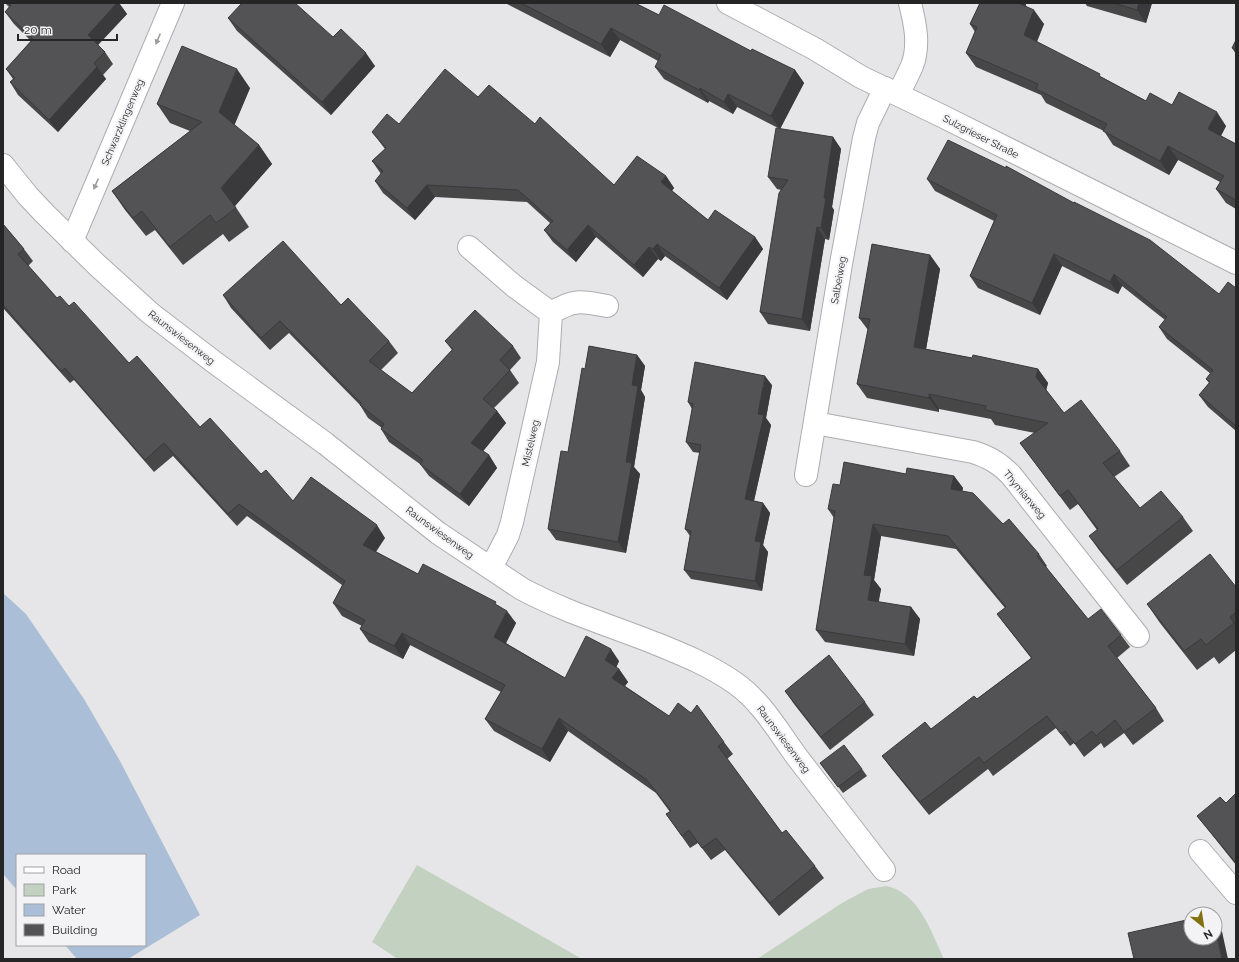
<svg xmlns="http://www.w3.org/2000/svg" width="1239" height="962" viewBox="0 0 1239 962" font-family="Raleway,sans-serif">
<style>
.green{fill:#c2d1c0}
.water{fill:#aabed8}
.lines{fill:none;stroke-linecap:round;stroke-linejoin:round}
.minor-casing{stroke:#adadaf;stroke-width:24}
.minor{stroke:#fff;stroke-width:22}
.wall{fill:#474748}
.shaded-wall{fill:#3a393b}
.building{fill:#535254;stroke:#3a393b}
.oneway{fill:#9d9d9d}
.labels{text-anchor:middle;stroke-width:4;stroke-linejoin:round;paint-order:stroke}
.street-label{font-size:10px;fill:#252526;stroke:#f3f3f6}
</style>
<rect width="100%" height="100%" fill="#e6e6e8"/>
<!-- green -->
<g class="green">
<polygon points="417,865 582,959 398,959 372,942"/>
<path d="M886 886C919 892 931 932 944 959H757L842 903 868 889Z"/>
</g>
<!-- water -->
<polygon class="water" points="3,593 26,614 84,699 120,761 200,915 128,959 77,959 65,945 145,945 145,855 17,855 17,890 3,874"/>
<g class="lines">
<!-- minor casing -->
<g class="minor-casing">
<g id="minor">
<polyline points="728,3 815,49 861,77 942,116 1236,263"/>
<path d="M898 94C903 85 908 75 912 66 920 45 915 23 910 3"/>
<path d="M3 165 28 196 44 213 97 265 150 313 214 362 326 444 438 533 522 589C565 612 612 626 657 644 684 655 711 666 735 683 762 702 778 731 797 757 826 795 855 832 884 870"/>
<polyline points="72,241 173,3"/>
<polyline points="469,247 514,286 551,313 548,362 512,522 508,535 491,568"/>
<path d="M551 313C574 299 581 301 607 306"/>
<path d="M815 423 973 452C989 457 999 463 1011 475L1138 636"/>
<polyline points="806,475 841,264 864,138 868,123 885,88"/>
<polyline points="1200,851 1236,893"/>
</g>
</g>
<!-- minor -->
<use href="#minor" class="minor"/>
</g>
<!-- wall -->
<g class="wall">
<polygon points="5,3 119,3 127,14 98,45 105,52 113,64 103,75 106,79 58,132 18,95 10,82 13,79 6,69 31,41 14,24 5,12 9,7"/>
<polygon points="505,3 635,3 659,15 751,51 795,70 804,83 780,129 737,107 733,114 709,101 708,103 664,79 655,67 658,61 620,40 610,57"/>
<polygon points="980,3 1026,3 1026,6 1044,24 1037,42 1146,101 1172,105 1226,126 1221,136 1236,144 1236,209 1226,203 1216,189 1220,182 1178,160 1169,175 1113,145 1104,131 1046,103 1041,95 976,67 966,53 975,32 970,24"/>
<polygon points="1085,3 1152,3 1146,23 1087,6"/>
<polygon points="228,18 333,37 375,66 331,115 237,31"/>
<polygon points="1236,40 1236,54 1232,48"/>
<polygon points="250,88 234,125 259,145 272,164 235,206 249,227 229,242 223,234 183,265 155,230 146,236 125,210 112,191 190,131 170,123 157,104"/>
<polygon points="478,97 535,124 614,185 666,176 674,188 672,191 708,220 755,237 763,249 727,300 665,256 661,261 658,259 643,277 596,237 576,262 553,242 544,230 550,223 527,202 435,197 415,220 383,193 375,181 381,174 372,161 385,149 372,132 399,124"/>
<polygon points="833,137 841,149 832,207 834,210 829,240 825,239 810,331 768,324 760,312 781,190 777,189 768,177"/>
<polygon points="927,179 1219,294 1236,288 1236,431 1208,407 1199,395 1209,383 1206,379 1211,374 1167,339 1159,327 1165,320 1122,286 1118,294 1062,266 1040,315 978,288 970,276 994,221 935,191"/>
<polygon points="3,224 24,249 33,261 28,266 57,298 69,306 129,363 200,427 261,474 293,501 385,538 376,552 418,574 499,606 516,623 506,643 565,678 619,661 616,668 619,669 628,682 625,686 669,716 724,742 733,754 727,759 782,833 815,866 824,878 779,916 725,850 711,860 698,843 690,848 666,814 670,812 656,793 568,731 550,762 494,731 485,719 501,692 410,645 403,659 369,642 360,629 362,626 342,616 333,603 342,585 247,516 237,526 173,456 154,472 74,380 70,383 3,308"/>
<polygon points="930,255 940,269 926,349 972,358 1038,369 1048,383 1046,390 1064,413 1120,451 1130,466 1114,477 1140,508 1183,517 1193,531 1127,585 1099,550 1089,536 1097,530 1078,504 1070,510 1020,443 1035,433 995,425 991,419 939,409 939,412 867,398 857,384 868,330 859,318"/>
<polygon points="223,295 341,305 389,341 398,353 381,370 412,393 452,350 445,341 513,346 521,358 510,370 519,383 494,408 497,411 506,423 483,451 489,455 497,468 469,506 429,476 420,464 389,442 381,429 382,428 368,418 360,405 289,333 270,350 231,308"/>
<polygon points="637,355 645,366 641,390 645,397 634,467 640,474 626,553 556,540 548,529 568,452 585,369"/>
<polygon points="772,385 766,418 771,425 754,501 763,503 770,513 763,545 768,552 762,591 691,579 684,570 690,536 685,529 700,453 693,452 686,442 692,409 688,402"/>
<polygon points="906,474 954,476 963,488 962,491 1003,524 1039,554 1047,566 1046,567 1088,619 1121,635 1130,647 1117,658 1156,708 1164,721 1133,745 1124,733 1104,748 1101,743 1084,757 1074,743 1070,746 1056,728 993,776 988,769 929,815 891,768 882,756 931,729 977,699 1031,658 1006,626 997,614 1005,608 956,549 881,536 874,580 881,589 878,602 911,607 920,619 914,656 825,642 816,630 834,518 828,509"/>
<polygon points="1236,587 1236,650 1219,664 1214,657 1197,670 1160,623 1147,604"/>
<polygon points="785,691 865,702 874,715 830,750 794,704"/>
<polygon points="820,763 862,769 867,776 843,793"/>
<polygon points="1236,793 1236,865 1205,826 1197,816 1226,803"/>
</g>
<!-- shaded-wall -->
<g class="shaded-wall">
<polygon points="117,3 119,3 127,14 96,47 88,35"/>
<polygon points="1015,3 1026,3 1024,15"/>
<polygon points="1139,3 1152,3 1146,23 1137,10"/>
<polygon points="1034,10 1044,24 1033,49 1024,35"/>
<polygon points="611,28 620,40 610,57 601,44"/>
<polygon points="366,53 375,66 331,115 322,102"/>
<polygon points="97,67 106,79 58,132 49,120"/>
<polygon points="237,69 250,88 232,131 219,112"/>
<polygon points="795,70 804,83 780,129 771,116"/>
<polygon points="700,88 709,101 708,103 699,90"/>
<polygon points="728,94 737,107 733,114 724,102"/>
<polygon points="1217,112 1226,126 1217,143 1208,129"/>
<polygon points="833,137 841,149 832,207 834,210 829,240 821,228 824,198"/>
<polygon points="259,145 272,164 234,207 221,188"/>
<polygon points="1168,146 1178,160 1169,175 1160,161"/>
<polygon points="666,176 674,188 669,194 661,182"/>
<polygon points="427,185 435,197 415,220 407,208"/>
<polygon points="588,225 596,237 576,262 567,250"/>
<polygon points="817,227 825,239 810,331 802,319"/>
<polygon points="755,237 763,249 727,300 719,288"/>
<polygon points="657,244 665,256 661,261 653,249"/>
<polygon points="649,247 658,259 643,277 634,265"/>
<polygon points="1054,254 1062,266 1040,315 1032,303"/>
<polygon points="930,255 940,269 924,361 914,347"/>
<polygon points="1114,274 1122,286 1118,294 1110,282"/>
<polygon points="637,355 645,366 641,390 645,397 634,467 640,474 626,553 618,542 632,385"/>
<polygon points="1038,369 1048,383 1046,391 1036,377"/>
<polygon points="765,376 772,385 766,418 771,425 752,509 745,499"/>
<polygon points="929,394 939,409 939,412 929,398"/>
<polygon points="497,411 506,423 480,455 471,443"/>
<polygon points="489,455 497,468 469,506 460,494"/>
<polygon points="954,476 963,488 960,502 951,489"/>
<polygon points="763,503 770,513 763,545 768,552 762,591 755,581 755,541"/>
<polygon points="873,524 881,536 874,580 881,589 877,612 868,600 864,575"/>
<polygon points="377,525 385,538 371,557 363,545"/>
<polygon points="911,607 920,619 914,656 905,644"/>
<polygon points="507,611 516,623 503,649 494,637"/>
<polygon points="402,633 410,645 403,659 394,646"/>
<polygon points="611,649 619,661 614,672 605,660"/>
<polygon points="619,669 628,682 621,691 612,678"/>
<polygon points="559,718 568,731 550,762 542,749"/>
<polygon points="1215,919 1221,927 1228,959 1222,959 1215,928"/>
</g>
<!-- building -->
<g class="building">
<polygon points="9,3 117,3 88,35 105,52 94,63 97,67 49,120 10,82 15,78 6,69 33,39 5,12 11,5"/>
<polygon points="242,3 295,3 333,37 341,29 366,53 322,102 228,18"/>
<polygon points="521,3 635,3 659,15 664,5 751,51 752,49 795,70 771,116 728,94 724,102 700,88 699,90 655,67 661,55 611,28 601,44"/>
<polygon points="980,3 1018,3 1034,10 1024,35 1100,74 1099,76 1146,101 1150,93 1172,105 1179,92 1217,112 1208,129 1236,144 1236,200 1216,189 1224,176 1168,146 1160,161 1103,131 1107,124 1036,89 1038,84 966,53 977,27 970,24"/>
<polygon points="1113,3 1139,3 1137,10"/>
<polygon points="1236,40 1236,50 1232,48"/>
<polygon points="182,46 237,69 219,112 259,145 221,188 236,208 216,223 210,215 170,247 142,211 133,218 112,191 202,122 157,104"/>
<polygon points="445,69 478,97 489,85 535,124 540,117 614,185 637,156 666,176 661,182 708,220 715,210 755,237 719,288 657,244 653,249 649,247 634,265 588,225 567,250 544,230 553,221 518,190 427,185 407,208 375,181 383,171 372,161 386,148 372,132 387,114 399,124"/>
<polygon points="776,128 833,137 824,198 826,198 821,228 817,227 802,319 760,312 779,193 788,180 768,177"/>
<polygon points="948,140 1006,168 1006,166 1074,203 1074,202 1150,240 1219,294 1228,282 1236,288 1236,426 1199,395 1210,382 1206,379 1213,370 1159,327 1167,317 1114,274 1110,282 1054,254 1032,303 970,276 997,215 927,179"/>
<polygon points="3,224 24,249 18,254 57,298 60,296 69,306 74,302 129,363 137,356 200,427 210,418 261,474 266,470 293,501 311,477 377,525 363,545 418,574 423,564 496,602 495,604 507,611 494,637 565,678 586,636 611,649 605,660 619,669 612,678 669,716 678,703 691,713 697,705 724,742 718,746 782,833 786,830 815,866 770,903 716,838 702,848 689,830 682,836 666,814 671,811 647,780 559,718 542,749 485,719 505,685 402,633 394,646 360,629 365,620 333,603 345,581 239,504 228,514 164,443 145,460 65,368 61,371 3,305"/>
<polygon points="283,241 341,305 348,298 389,341 369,361 412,393 453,349 445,341 475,310 513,346 500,360 510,370 483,399 497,411 471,443 489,455 460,494 420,464 423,460 381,429 384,424 360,405 361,403 280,321 261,338 223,295"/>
<polygon points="872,244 930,255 914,347 972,358 973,355 1038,369 1036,377 1064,413 1081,400 1120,451 1103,463 1140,508 1161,491 1183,517 1117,570 1089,536 1098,529 1068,490 1060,496 1020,443 1048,423 985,410 986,406 929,394 929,398 857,384 870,319 859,318"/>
<polygon points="589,346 637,355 632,385 638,386 626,462 632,463 618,542 548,529 561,451 568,452 582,368 585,369"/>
<polygon points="695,362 765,376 758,414 764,415 745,499 763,503 755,541 761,542 755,581 684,570 691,531 685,529 701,445 686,442 693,404 688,402"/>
<polygon points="844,462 906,474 907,468 954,476 951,489 973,493 1003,524 1009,519 1039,554 1037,556 1088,619 1101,609 1121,635 1108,646 1156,708 1124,732 1115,720 1096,736 1092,731 1075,744 1065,731 1061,734 1047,716 984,763 979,757 920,802 882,756 925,722 931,729 974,696 977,699 1032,658 997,614 1006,607 948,536 873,524 864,575 872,576 868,600 911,607 905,644 816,630 835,511 828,509 833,484 840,485"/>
<polygon points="1210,554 1236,587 1236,612 1230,617 1234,623 1206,645 1201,639 1184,651 1147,604"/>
<polygon points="829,655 865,702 821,737 785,691"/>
<polygon points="844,745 862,769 838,787 820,763"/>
<polygon points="1236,793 1236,863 1197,816 1220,797 1226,803"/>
<polygon points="1191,919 1191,938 1215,938 1215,928 1222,959 1134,959 1128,933"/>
</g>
<!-- one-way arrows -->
<defs><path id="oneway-solid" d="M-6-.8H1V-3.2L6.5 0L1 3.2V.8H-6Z"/></defs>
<g class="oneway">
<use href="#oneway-solid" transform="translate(158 39) rotate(113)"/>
<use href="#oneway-solid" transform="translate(96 184) rotate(113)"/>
</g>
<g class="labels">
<!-- street labels -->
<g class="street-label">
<text transform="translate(122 122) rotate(-67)" y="4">Schwarzklingenweg</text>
<text transform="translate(981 136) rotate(27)" y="4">Sulzgrieser Straße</text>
<text transform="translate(838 280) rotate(-80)" y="4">Salbeiweg</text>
<text transform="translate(182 337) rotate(38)" y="4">Raunswiesenweg</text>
<text transform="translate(530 443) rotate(-77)" y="4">Mistelweg</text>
<text transform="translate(1025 494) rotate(50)" y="4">Thymianweg</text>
<text transform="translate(440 532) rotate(36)" y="4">Raunswiesenweg</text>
<text transform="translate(784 739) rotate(53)" y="4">Raunswiesenweg</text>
</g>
</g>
<!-- border -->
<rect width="1239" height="962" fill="none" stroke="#252526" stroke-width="8"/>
<!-- legend -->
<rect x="16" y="854" width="130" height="92" fill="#f3f3f6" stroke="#a1a1a3"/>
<rect x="24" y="867" width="20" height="6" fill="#ffffff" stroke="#a1a1a3"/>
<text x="52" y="874" font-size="12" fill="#252526">Road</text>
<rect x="24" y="884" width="20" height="12" fill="#c2d1c0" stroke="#a1a1a3"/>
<text x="52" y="894" font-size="12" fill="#252526">Park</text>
<rect x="24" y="904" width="20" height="12" fill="#aabed8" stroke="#a1a1a3"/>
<text x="52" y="914" font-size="12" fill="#252526">Water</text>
<rect x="24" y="924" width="20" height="12" fill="#535254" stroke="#a1a1a3"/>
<text x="52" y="934" font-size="12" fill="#252526">Building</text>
<!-- north arrow -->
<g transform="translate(1203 926) rotate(150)"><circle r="19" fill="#f3f3f6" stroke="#a1a1a3"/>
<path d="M0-3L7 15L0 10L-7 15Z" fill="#83700f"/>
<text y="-6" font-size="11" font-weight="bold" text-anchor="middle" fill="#252526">N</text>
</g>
<!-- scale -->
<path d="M18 34v6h99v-6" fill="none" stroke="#252526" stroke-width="2"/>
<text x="24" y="34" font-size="12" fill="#252526" stroke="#f3f3f6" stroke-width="3" paint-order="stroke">20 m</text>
</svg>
